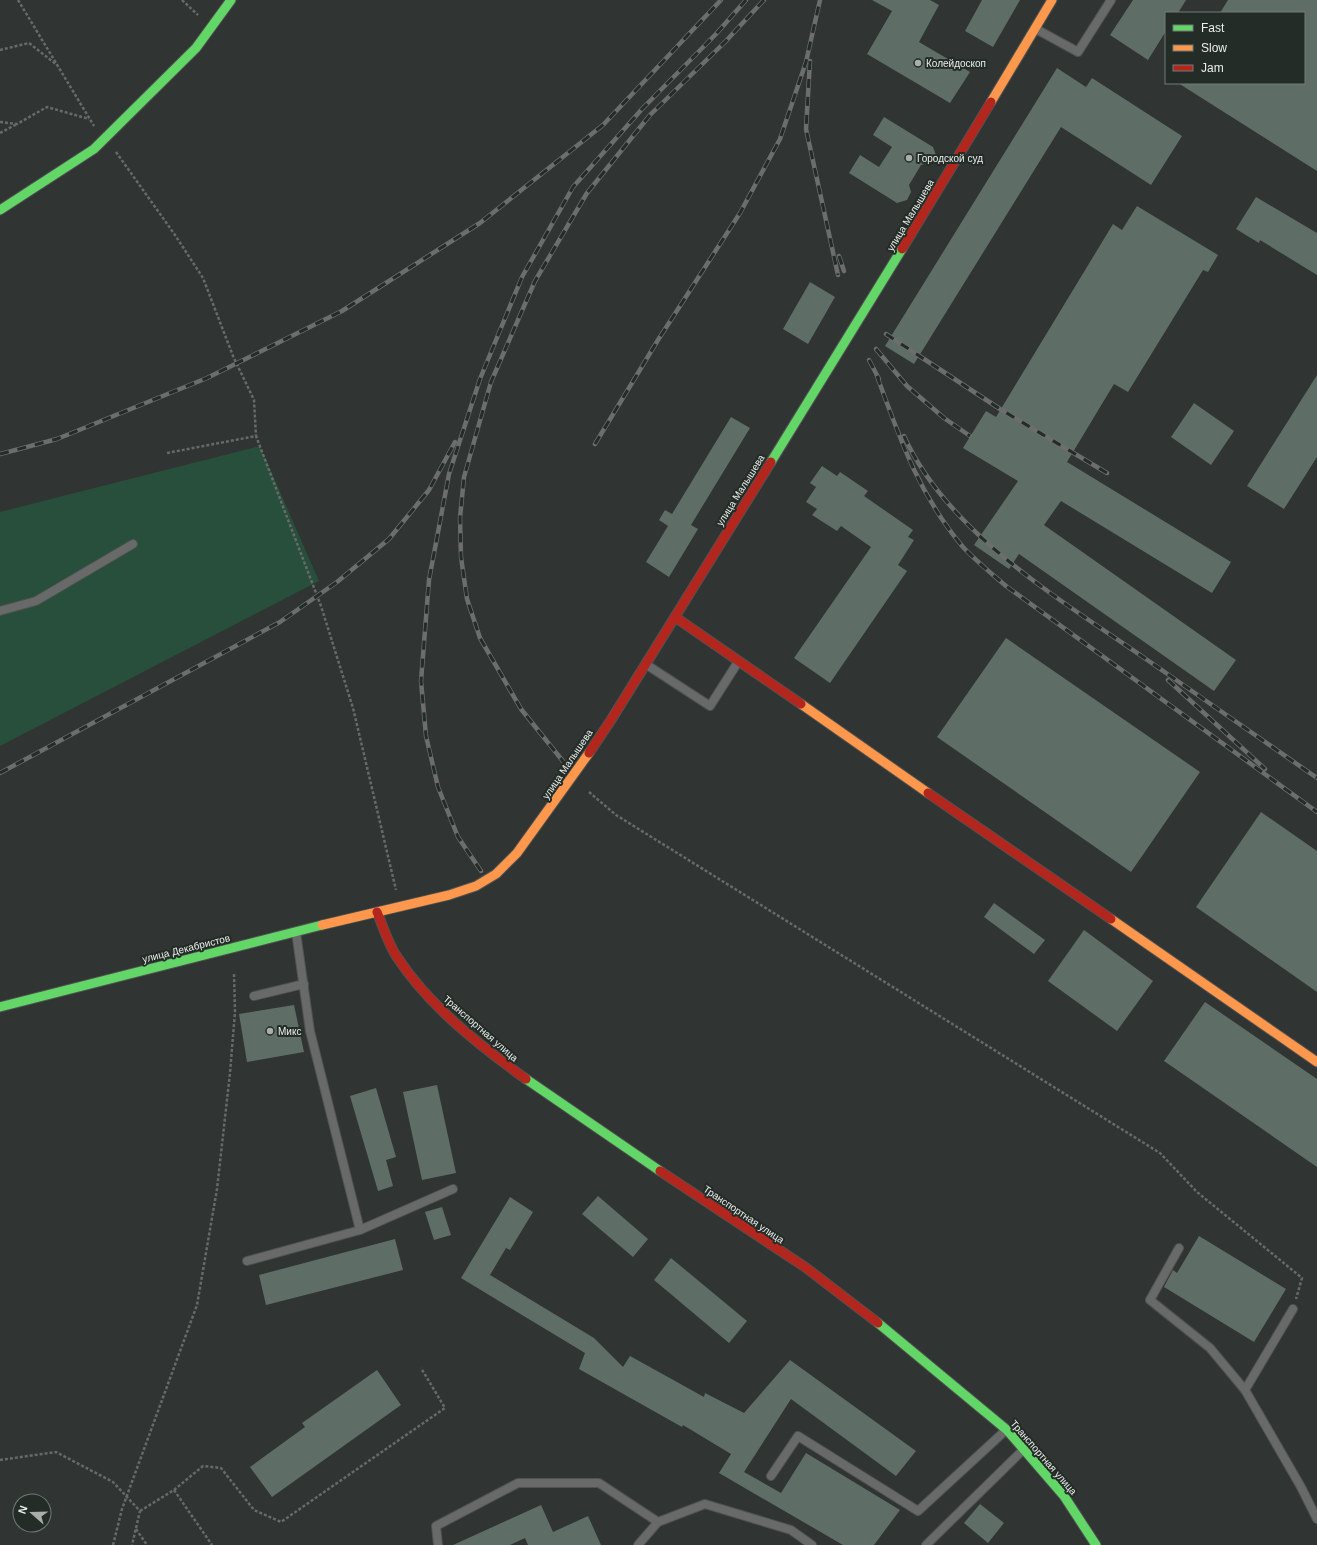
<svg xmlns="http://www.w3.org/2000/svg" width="1317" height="1545" viewBox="0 0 1317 1545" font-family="Arial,sans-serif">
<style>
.green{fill:#284f3c}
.building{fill:#5e6e66}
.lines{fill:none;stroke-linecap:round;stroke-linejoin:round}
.lane-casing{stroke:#4f5250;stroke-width:10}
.fast-casing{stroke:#4f5250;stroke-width:11}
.slow-casing{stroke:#4f5250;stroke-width:11}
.jam-casing{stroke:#4f5250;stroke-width:11}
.path{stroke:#676a68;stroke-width:2.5;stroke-dasharray:3 2;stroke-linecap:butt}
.lane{stroke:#676a68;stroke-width:8}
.fast{stroke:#63d668;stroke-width:9}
.slow{stroke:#ff974d;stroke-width:9}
.jam{stroke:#b3261e;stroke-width:9}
.rail-casing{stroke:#6c6e6d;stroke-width:4.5}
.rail{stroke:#242c27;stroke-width:3;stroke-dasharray:9;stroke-linecap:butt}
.poi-dot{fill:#a9aeab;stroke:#242c27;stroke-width:1.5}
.labels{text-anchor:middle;stroke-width:4;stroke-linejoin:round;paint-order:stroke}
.poi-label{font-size:10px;fill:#eaefec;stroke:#242c27;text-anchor:start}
.street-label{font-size:10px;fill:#eaefec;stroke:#242c27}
</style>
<rect width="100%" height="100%" fill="#303432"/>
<!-- green -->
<polygon class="green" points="260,446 319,581 0,746 0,512"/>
<!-- building -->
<g class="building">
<polygon points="872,0 930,0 939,5 919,42 970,72 950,103 867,54 892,11"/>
<polygon points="982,0 1020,0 993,47 965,31"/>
<polygon points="1133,0 1186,0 1178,13 1166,13 1166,31 1148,60 1110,35"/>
<polygon points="1228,0 1317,0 1317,171 1178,83 1304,83 1304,13 1220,13"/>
<polygon points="1057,68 1086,87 1092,78 1182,136 1151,185 1061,127 914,364 885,346"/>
<polygon points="884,117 933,147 936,155 931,162 921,165 909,185 911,192 907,200 897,203 849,173 860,155 879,167 892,147 873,135"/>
<polygon points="1256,197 1317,233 1317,275 1260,240 1259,243 1236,229"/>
<polygon points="1137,206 1218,255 1208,272 1203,270 1128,392 1114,384 1067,462 1231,562 1212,593 1061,501 1044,525 1236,660 1214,691 1019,554 1009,569 974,545 1018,481 963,448 986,411 996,417 1113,224 1122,230"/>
<polygon points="810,282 835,297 808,344 783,329"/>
<polygon points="1317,375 1317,457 1284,509 1247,486"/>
<polygon points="1194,403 1234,431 1211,465 1171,437"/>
<polygon points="731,417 750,428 691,525 698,529 669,577 646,562 668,526 659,520 665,510 672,514"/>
<polygon points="822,466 837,476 840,472 868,491 864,496 913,530 908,537 914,540 898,565 907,571 830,683 794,658 871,547 841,526 837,531 812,515 817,509 806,502 816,487 810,483"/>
<polygon points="1006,638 1200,772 1131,872 937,737"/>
<polygon points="1261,812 1317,851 1317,992 1196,907"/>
<polygon points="994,903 1045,940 1034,954 984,917"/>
<polygon points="1084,930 1153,981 1117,1031 1048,981"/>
<polygon points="1205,1002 1317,1079 1317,1167 1164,1061"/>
<polygon points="294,1005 304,1052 247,1062 239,1014"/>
<polygon points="437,1085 456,1173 422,1180 403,1092"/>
<polygon points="376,1088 396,1157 386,1160 393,1186 378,1191 350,1096"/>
<polygon points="598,1196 648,1239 633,1257 582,1214"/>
<polygon points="510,1197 533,1212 510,1250 506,1248 490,1275 594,1338 623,1367 630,1356 704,1397 705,1393 744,1413 790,1360 916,1451 896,1476 791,1399 744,1472 781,1493 806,1453 900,1510 874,1545 843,1545 719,1473 731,1454 683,1425 682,1427 579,1369 585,1353 461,1278"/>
<polygon points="442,1207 451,1235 434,1240 425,1212"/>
<polygon points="1199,1236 1286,1289 1254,1342 1164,1287 1173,1270 1177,1273"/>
<polygon points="395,1239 403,1270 266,1305 259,1275"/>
<polygon points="671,1258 747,1321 729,1343 654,1280"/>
<polygon points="377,1370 401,1405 272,1497 250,1467 305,1427 302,1423"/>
<polygon points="980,1504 1004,1523 988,1543 964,1523"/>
<polygon points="541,1505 553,1532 588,1516 601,1545 528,1545 525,1538 510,1545 453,1545"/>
</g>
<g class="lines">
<!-- lane casing -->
<g class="lane-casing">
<g id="lane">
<polyline points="1036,29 1078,52 1111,0"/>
<polyline points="0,611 36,601 133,544"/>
<polyline points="647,665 710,706 738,662"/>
<polyline points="254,996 304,984"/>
<polyline points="360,1230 453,1189"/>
<polyline points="1179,1248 1150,1300 1210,1348 1245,1390"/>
<polyline points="247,1261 360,1230 310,1031 296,932"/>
<polyline points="1293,1309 1245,1390 1301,1487 1317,1519"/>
<polyline points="771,1476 798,1436 918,1511 1006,1430"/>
<polyline points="438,1545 436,1526 518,1483 599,1483 658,1522"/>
<polyline points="638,1545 658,1522 705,1504 791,1530 812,1545"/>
<polyline points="926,1545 1023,1450"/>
</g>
</g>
<!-- fast casing -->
<g class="fast-casing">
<g id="fast">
<polyline points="0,210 94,149 196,48 231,0"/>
<polyline points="771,462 902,249"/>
<polyline points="0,1007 322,925"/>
<polyline points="526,1079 660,1171"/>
<polyline points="878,1323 1007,1430 1064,1496 1096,1545"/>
</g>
</g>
<!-- slow casing -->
<g class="slow-casing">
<g id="slow">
<polyline points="991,102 1052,0"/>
<polyline points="801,704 928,793"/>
<polyline points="1111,919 1317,1062"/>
<polyline points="322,925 449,895 476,886 496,874 517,853 589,753"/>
</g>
</g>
<!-- jam casing -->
<g class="jam-casing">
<g id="jam">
<polyline points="902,249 991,102"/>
<polyline points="675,617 801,704"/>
<polyline points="589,753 611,720 771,462"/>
<polyline points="928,793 1111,919"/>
<path d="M377 912C383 926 388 944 397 957 429 1006 479 1045 526 1079"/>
<polyline points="660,1171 805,1267 878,1323"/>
</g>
</g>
<!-- path -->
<g class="path">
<polyline points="18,0 94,126"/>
<polyline points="182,0 198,15"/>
<polyline points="0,50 29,43 57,65"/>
<polyline points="0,122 17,124 47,107 89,119"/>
<polyline points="0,133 17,124"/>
<polyline points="116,152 175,235 203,278 233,356 254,400 256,436"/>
<polyline points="167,453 256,436 321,606 353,708 396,890"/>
<polyline points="589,792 616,815 1160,1153 1197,1192 1302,1278 1296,1299"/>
<polyline points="0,1460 56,1452 113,1482 140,1511 132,1545"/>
<polyline points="174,1490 203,1466 221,1468 254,1510 281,1522 445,1408 421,1368"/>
<polyline points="140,1511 174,1490 212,1545"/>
<polyline points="136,1529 147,1545"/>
<polyline points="113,1545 122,1509 197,1305 217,1189 230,1073 235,1012 234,974"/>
</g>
<!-- lane -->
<use href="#lane" class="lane"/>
<!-- fast -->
<use href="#fast" class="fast"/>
<!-- slow -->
<use href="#slow" class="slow"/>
<!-- jam -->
<use href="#jam" class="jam"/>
<!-- rail casing -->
<g class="rail-casing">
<g id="rail">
<polyline points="810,61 806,129 838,275"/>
<polyline points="839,256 844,271"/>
<polyline points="886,334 1000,409 1107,473"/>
<polyline points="876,349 907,386 944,418 970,436"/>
<polyline points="869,360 879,379"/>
<path d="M877 376C900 439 919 495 963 547 976 561 992 574 1006 586L1317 812"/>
<path d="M904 436C947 532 1059 599 1143 657 1201 697 1259 738 1317 778"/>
<polyline points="595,444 658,340 740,213 780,139 806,62 820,0"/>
<polyline points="0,454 57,439 207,378 342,311 480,223 603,125 721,0"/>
<polyline points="1168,680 1265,769"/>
<polyline points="566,765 521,709 480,638 467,599 461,557 460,518 464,477 491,382 535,281 587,193 650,115 725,42 764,0"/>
<polyline points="0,773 280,622 337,582 389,539 429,490 455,442"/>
<polyline points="481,871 458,837 438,787 426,736 421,681 429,580 449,474 480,379 522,277 573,187 642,109 716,34 746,0"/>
</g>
</g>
<!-- rail -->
<use href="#rail" class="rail"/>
</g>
<!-- markers -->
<g class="poi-dot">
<circle cx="918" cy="63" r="4"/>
<circle cx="909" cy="158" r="4"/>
<circle cx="270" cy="1031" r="4"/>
</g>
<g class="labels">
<!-- poi labels -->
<g class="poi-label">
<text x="926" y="67">Колейдоскоп</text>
<text x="917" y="162">Городской суд</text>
<text x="278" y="1035">Микс</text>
</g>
<!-- street labels -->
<g class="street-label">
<text transform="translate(910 215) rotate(-59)" y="4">улица Малышева</text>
<text transform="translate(740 490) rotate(-58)" y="4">улица Малышева</text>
<text transform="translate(567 764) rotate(-56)" y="4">улица Малышева</text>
<text transform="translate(186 948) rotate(-14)" y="4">улица Декабристов</text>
<text transform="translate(481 1028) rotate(41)" y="4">Транспортная улица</text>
<text transform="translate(744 1214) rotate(34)" y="4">Транспортная улица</text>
<text transform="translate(1044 1457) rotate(49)" y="4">Транспортная улица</text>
</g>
</g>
<!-- legend -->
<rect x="1165" y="12" width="140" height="72" fill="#242c27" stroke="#737a76"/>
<rect x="1173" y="25" width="20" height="6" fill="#63d668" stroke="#737a76"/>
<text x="1201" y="32" font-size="12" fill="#eaefec">Fast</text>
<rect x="1173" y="45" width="20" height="6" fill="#ff974d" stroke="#737a76"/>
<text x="1201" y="52" font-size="12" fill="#eaefec">Slow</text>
<rect x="1173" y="65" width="20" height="6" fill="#b3261e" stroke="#737a76"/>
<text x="1201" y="72" font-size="12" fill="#eaefec">Jam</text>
<!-- north arrow -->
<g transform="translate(32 1513) rotate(290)"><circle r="19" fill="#242c27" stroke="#737a76"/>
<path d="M0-3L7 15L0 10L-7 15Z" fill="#a9aeab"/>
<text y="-6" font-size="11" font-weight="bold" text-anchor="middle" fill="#eaefec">N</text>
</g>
</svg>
